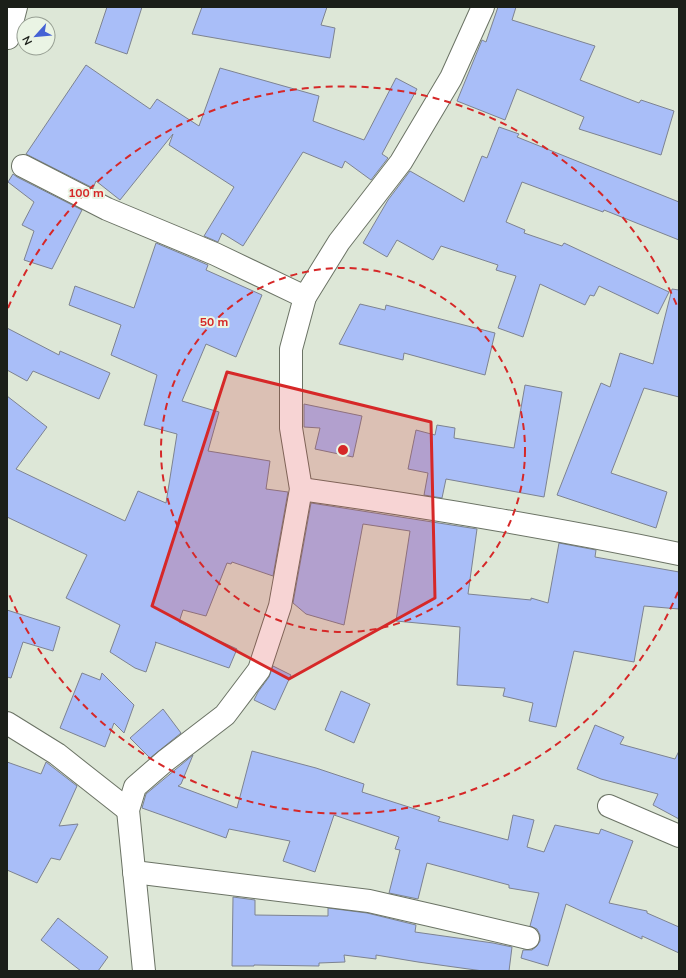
<svg xmlns="http://www.w3.org/2000/svg" width="686" height="978" viewBox="0 0 686 978" font-family="Mulish,sans-serif">
<style>
.building{fill:#a9bef8;stroke:#7d8391}
.lines{fill:none;stroke-linecap:round;stroke-linejoin:round}
.street-casing{stroke:#6b7365;stroke-width:24}
.street{stroke:#fff;stroke-width:22}
.marked{fill:#d62828;fill-opacity:0.2;stroke:#d62828;stroke-width:3;stroke-linejoin:round}
.ring{fill:none;stroke:#d62828;stroke-width:2;stroke-dasharray:7 5}
.centre{fill:#d62828;stroke:#eaf4e4;stroke-width:2}
.ring-label{font-size:12px;text-anchor:middle;font-weight:bold;fill:#d62828;stroke:#eaf4e4;stroke-width:4;stroke-linejoin:round;paint-order:stroke}
</style>
<rect width="100%" height="100%" fill="#dde7d7"/>
<!-- building -->
<g class="building">
<polygon points="107,7 142,7 127,54 95,43"/>
<polygon points="202,7 327,7 321,25 335,28 330,58 192,34"/>
<polygon points="498,7 516,7 512,20 595,46 580,80 639,103 641,100 674,111 661,155 579,129 584,117 517,89 505,120 457,101 482,40 486,42"/>
<polygon points="86,65 150,109 157,99 199,126 220,68 319,96 313,121 364,140 396,78 417,89 382,154 388,158 371,180 345,161 342,168 303,152 243,246 222,233 218,242 204,236 234,187 169,145 173,134 120,200 96,181 93,188 26,154"/>
<polygon points="499,127 519,134 517,137 679,202 679,240 604,210 603,212 522,182 506,222 525,230 524,233 562,246 564,243 669,292 658,314 599,286 594,296 590,295 585,305 540,284 523,337 498,328 516,276 496,270 498,265 441,246 433,260 397,240 387,257 363,243 388,200 410,171 464,202 482,156 487,158"/>
<polygon points="13,174 17,177 82,210 52,269 24,260 34,231 22,225 34,202 8,182"/>
<polygon points="156,243 208,265 206,270 262,295 236,357 206,344 182,401 219,412 208,451 270,461 266,489 288,492 273,576 232,562 231,564 227,563 206,616 183,610 179,622 237,649 229,668 155,642 156,643 146,672 135,668 110,652 120,625 66,598 87,555 7,517 7,396 47,427 16,469 125,521 138,491 166,503 177,434 144,425 157,375 111,355 121,325 69,305 75,286 134,308"/>
<polygon points="672,289 679,290 679,397 644,388 611,473 667,492 656,528 557,495 601,383 610,387 620,353 653,364"/>
<polygon points="360,304 385,310 386,305 495,333 485,375 404,353 403,360 339,344"/>
<polygon points="7,328 59,355 60,351 110,373 99,399 33,371 27,381 7,370"/>
<polygon points="525,385 562,392 544,497 446,479 442,498 424,495 428,473 408,469 416,430 435,435 437,425 455,428 454,438 514,448"/>
<polygon points="304,404 362,416 353,457 315,449 320,428 304,427"/>
<polygon points="311,503 477,529 468,594 531,600 531,598 548,603 559,543 596,550 595,557 679,572 679,609 644,606 634,662 574,651 556,727 529,721 533,703 503,696 505,688 457,685 460,627 396,621 410,531 363,524 344,625 306,614 293,603"/>
<polygon points="7,610 60,627 53,651 23,642 11,678 7,677"/>
<polygon points="273,666 291,675 275,710 254,700 258,692 269,677"/>
<polygon points="82,673 100,680 102,673 134,705 124,733 114,723 105,747 60,728"/>
<polygon points="341,691 370,704 354,743 325,730"/>
<polygon points="163,709 181,733 150,758 130,738"/>
<polygon points="595,725 624,737 620,744 675,759 679,751 679,819 653,805 658,794 601,779 577,769"/>
<polygon points="252,751 316,768 364,784 362,792 440,817 438,821 508,840 513,815 534,820 527,847 544,852 555,825 599,834 601,829 633,841 609,903 647,911 647,913 679,927 679,953 642,936 642,939 566,904 548,966 521,958 523,950 532,950 537,946 540,941 540,935 537,929 530,926 539,893 509,888 509,885 427,863 418,899 389,893 400,850 395,849 399,837 334,815 315,872 283,861 290,841 229,829 226,838 142,808 146,794 193,755 181,784 178,786 237,808"/>
<polygon points="7,762 41,774 46,762 77,786 59,826 78,824 60,860 51,858 37,883 7,870"/>
<polygon points="233,897 255,900 255,915 328,916 328,908 367,913 416,925 415,932 493,943 512,947 509,971 483,971 418,962 376,955 376,959 344,955 345,962 319,963 319,966 254,965 254,966 232,966"/>
<polygon points="58,918 108,957 98,971 81,971 41,940"/>
</g>
<g class="lines">
<!-- street casing -->
<g class="street-casing">
<g id="street">
<polyline points="8,38 16,7"/>
<polyline points="23,166 107,209 215,254 305,297"/>
<path d="M301 489C428 507 554 528 679 554"/>
<polyline points="7,723 57,754 128,810"/>
<polyline points="609,806 679,836"/>
<polyline points="134,872 369,901 443,918 528,938"/>
<polyline points="144,971 128,810 135,787 165,761 225,715 259,670 280,606 301,489 291,428 291,349 305,297 339,242 401,162 451,78 483,7"/>
</g>
</g>
<!-- street -->
<use href="#street" class="street"/>
</g>
<!-- marked area -->
<path class="marked" d="M227 372 431 422 435 598 289 679 152 606Z"/>
<!-- distance rings -->
<g class="ring">
<circle cx="343" cy="450" r="182"/>
<path d="M678 592A364 364 0 0 1 8 592M8 308A364 364 0 0 1 678 308"/>
</g>
<circle cx="343" cy="450" r="6" class="centre"/>
<g class="ring-label">
<text x="86" y="197">100 m</text>
<text x="214" y="326">50 m</text>
</g>
<!-- border -->
<rect width="686" height="978" fill="none" stroke="#1b1f19" stroke-width="16"/>
<!-- north arrow -->
<g transform="translate(36 36) rotate(243)"><circle r="19" fill="#eaf4e4" stroke="#979f93"/>
<path d="M0-3L7 15L0 10L-7 15Z" fill="#4462d5"/>
<text y="-6" font-size="11" font-weight="bold" text-anchor="middle" fill="#1b1f19">N</text>
</g>
</svg>
